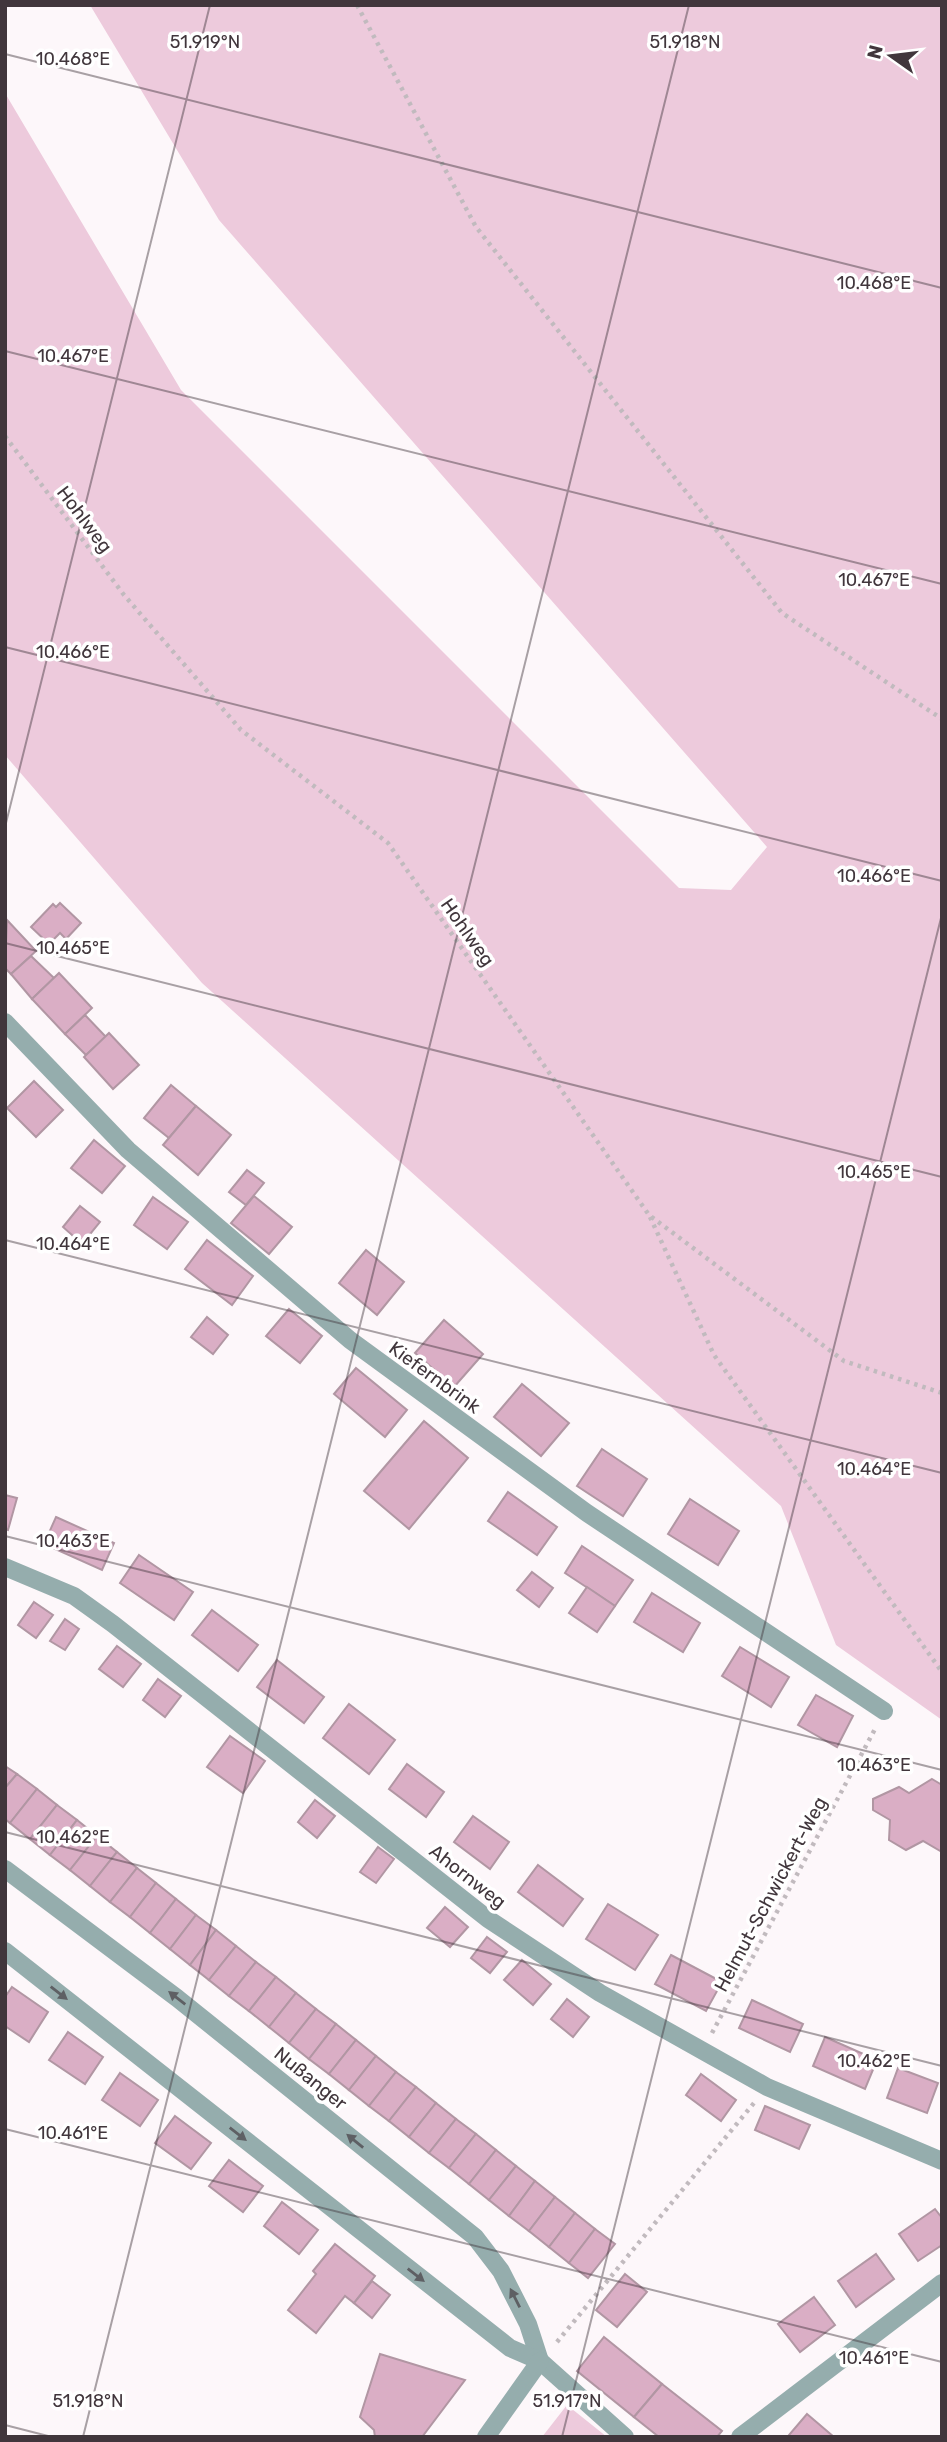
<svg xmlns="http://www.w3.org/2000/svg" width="947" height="2442" viewBox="0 0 947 2442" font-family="Rubik,sans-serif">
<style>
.green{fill:#edcadc}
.building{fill:#daaec5;stroke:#b196a3;stroke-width:2}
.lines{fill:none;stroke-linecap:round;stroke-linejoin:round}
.path{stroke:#c1babe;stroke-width:4.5;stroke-dasharray:3.5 5;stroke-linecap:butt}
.street{stroke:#95adad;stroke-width:18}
.oneway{fill:#5e6064}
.ticks{fill:none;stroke:#41363c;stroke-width:2;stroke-opacity:0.45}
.labels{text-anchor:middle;stroke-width:7;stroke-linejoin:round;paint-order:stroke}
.street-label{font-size:19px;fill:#41363c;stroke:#fff}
.ticks-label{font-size:18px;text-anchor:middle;fill:#41363c;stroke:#fff;stroke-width:7;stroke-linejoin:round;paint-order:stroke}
</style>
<rect width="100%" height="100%" fill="#fdf7fa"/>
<!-- green -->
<g class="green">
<polygon points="90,5 942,5 942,1720 836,1645 781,1506 202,983 5,755 5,93 181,390 679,888 731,890 767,847 219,220"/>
<polygon points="567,2405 607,2437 542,2437"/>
</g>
<!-- building -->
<g class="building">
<polygon points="60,903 81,923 66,939 60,933 49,944 31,927 53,904 56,907"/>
<polygon points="7,920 36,951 11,974 5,968"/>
<polygon points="31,956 54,978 32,999 11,974"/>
<polygon points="59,973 92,1008 65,1034 32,999"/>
<polygon points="85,1015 106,1037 86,1055 65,1034"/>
<polygon points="109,1033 139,1065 113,1089 84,1057"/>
<polygon points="34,1081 63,1110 36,1137 7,1108"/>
<polygon points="171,1085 196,1106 169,1138 144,1118"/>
<polygon points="196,1106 231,1135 198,1175 163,1145"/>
<polygon points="94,1140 125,1166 102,1193 71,1168"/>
<polygon points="247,1170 264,1183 246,1205 229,1192"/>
<polygon points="254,1196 292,1227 269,1254 231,1223"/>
<polygon points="153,1197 188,1222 167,1249 134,1225"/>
<polygon points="80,1206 100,1222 82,1244 63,1227"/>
<polygon points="207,1240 253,1276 232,1305 185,1269"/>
<polygon points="366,1250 404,1282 377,1315 339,1283"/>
<polygon points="289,1309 322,1336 300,1363 266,1336"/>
<polygon points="207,1317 228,1335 213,1354 191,1337"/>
<polygon points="444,1320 483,1354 454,1387 415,1353"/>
<polygon points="356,1368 407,1410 385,1437 334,1394"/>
<polygon points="522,1384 569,1423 541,1456 494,1417"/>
<polygon points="424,1421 468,1458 409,1529 364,1491"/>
<polygon points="602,1449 647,1479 623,1516 577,1486"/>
<polygon points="508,1492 557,1527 537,1555 488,1521"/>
<polygon points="5,1495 17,1498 8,1530 5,1529"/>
<polygon points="690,1499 739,1531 718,1565 668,1534"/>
<polygon points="56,1517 114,1543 102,1570 44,1544"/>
<polygon points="582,1546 633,1580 615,1606 565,1573"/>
<polygon points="139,1555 193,1592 174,1620 120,1583"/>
<polygon points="532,1572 553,1588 539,1607 517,1590"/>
<polygon points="587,1587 615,1606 597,1632 569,1613"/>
<polygon points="652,1593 700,1623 683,1652 634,1622"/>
<polygon points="34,1602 53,1615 36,1638 18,1625"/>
<polygon points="212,1610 258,1645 238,1671 192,1635"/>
<polygon points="65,1619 79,1629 65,1650 50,1641"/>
<polygon points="117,1646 141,1664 123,1687 99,1669"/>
<polygon points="740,1647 789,1677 771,1707 722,1676"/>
<polygon points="277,1660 324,1697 304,1723 257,1687"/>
<polygon points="158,1679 181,1696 165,1717 143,1700"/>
<polygon points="816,1695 853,1716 837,1747 798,1725"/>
<polygon points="349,1704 395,1740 369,1774 323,1738"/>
<polygon points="230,1736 265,1761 243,1793 207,1767"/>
<polygon points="407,1764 444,1792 426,1817 389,1789"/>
<polygon points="5,1766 17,1774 5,1788"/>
<polygon points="17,1774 37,1789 10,1823 5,1819 5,1788"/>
<polygon points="932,1779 942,1785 942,1852 923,1841 906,1850 889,1840 890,1820 873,1810 873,1799 899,1787 909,1793"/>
<polygon points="37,1789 57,1805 30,1839 10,1823"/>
<polygon points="315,1800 335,1816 317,1838 298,1822"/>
<polygon points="57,1805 77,1820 50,1855 30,1839"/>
<polygon points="473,1816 509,1842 490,1869 454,1842"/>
<polygon points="77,1820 97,1836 70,1870 50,1855"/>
<polygon points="97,1836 117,1852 90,1886 70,1870"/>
<polygon points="378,1847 394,1859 376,1883 360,1872"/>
<polygon points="117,1852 137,1868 110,1902 90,1886"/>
<polygon points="538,1865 583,1899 563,1926 518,1892"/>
<polygon points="137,1868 156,1883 130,1917 110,1902"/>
<polygon points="156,1883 176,1899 150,1933 130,1917"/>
<polygon points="176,1899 196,1915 170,1949 150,1933"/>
<polygon points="608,1904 658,1935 635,1970 586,1939"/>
<polygon points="445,1907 468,1927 450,1947 427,1928"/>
<polygon points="196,1915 216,1930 190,1965 170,1949"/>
<polygon points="216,1930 236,1946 209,1980 190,1965"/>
<polygon points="487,1937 507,1952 490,1973 471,1958"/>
<polygon points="236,1946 256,1962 229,1996 209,1980"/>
<polygon points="671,1955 722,1982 706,2011 655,1984"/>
<polygon points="522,1960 551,1984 533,2005 504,1980"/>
<polygon points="256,1962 276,1977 249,2011 229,1996"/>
<polygon points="276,1977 296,1993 269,2027 249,2011"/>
<polygon points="12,1987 48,2012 29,2042 5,2026 5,1997"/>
<polygon points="296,1993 316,2009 289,2043 269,2027"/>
<polygon points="567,1999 589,2017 573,2037 551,2019"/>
<polygon points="752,2000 803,2024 790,2052 739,2028"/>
<polygon points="316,2009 336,2024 309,2059 289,2043"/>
<polygon points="336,2024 356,2040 329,2074 309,2059"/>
<polygon points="68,2032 103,2057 85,2084 49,2060"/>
<polygon points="825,2037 877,2060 865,2089 813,2066"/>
<polygon points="356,2040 376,2056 349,2090 329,2074"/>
<polygon points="376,2056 396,2072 369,2106 349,2090"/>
<polygon points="898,2068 938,2083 927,2113 887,2098"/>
<polygon points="396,2072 416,2087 389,2121 369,2106"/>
<polygon points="120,2073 158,2100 140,2126 102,2100"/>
<polygon points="701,2074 736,2100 721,2121 686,2095"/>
<polygon points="416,2087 436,2103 409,2137 389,2121"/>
<polygon points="436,2103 456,2119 429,2153 409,2137"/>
<polygon points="765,2106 810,2125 799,2149 755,2130"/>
<polygon points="175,2116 211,2143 191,2169 155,2143"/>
<polygon points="456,2119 476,2134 449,2168 429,2153"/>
<polygon points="476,2134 496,2150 469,2184 449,2168"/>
<polygon points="496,2150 516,2166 489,2200 469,2184"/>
<polygon points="229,2160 263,2186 243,2212 209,2186"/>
<polygon points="516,2166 535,2181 509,2216 489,2200"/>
<polygon points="535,2181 555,2197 529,2231 509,2216"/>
<polygon points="555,2197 575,2213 549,2247 529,2231"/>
<polygon points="282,2202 318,2230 299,2254 264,2226"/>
<polygon points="935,2209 942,2218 942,2245 918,2261 899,2234"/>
<polygon points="575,2213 595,2229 569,2263 549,2247"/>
<polygon points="595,2229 615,2244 588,2278 569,2263"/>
<polygon points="335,2244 375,2276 354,2303 345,2296 316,2333 288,2310 316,2274 313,2271"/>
<polygon points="876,2254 894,2279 856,2307 838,2281"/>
<polygon points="625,2274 647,2292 617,2327 596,2310"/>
<polygon points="372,2281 390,2295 372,2318 354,2303"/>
<polygon points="814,2297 835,2325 800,2352 778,2324"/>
<polygon points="604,2337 662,2384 634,2417 577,2371"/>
<polygon points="380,2354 465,2380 422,2437 375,2437 374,2430 360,2417"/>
<polygon points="662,2384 722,2431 717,2437 659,2437 634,2417"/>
<polygon points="807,2414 834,2437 792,2437 789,2435"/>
</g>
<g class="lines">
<!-- path -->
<g class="path">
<polyline points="357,5 476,227 782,613 942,719"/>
<polyline points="5,436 124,595 241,730 388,843 649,1215 844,1361 942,1393"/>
<polyline points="650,1217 714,1355 942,1672"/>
<polyline points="712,2033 875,1729"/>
<polyline points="557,2342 754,2103"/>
</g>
<!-- street -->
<g class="street">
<polyline points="5,1022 128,1150 350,1340 587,1513 884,1711"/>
<polyline points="5,1567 74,1596 113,1624 488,1919 600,1993 767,2087 942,2161"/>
<polyline points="5,1869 177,1998 475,2237 501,2271 528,2324 540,2361"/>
<polyline points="5,1951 510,2348 540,2361 625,2437"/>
<polyline points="486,2437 540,2361"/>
<polyline points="740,2437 942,2283"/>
</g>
</g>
<!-- one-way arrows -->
<defs><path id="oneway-solid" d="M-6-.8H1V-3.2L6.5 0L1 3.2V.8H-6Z" transform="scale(1.75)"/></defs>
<g class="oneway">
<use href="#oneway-solid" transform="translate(59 1993) rotate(38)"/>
<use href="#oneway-solid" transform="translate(177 1998) rotate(-142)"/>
<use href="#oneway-solid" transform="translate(238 2134) rotate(38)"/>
<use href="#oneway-solid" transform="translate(355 2141) rotate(-141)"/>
<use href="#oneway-solid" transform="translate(416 2275) rotate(38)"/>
<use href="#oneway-solid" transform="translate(515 2298) rotate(-117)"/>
</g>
<!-- ticks -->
<path class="ticks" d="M5 54 942 288M5 351 942 584M5 647 942 881M5 827 210 5M5 943 942 1177M5 1240 942 1473M5 1536 942 1770M5 1832 942 2066M5 2129 942 2362M5 2425 52 2437M83 2437 689 5M562 2437 942 914"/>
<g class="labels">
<!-- street labels -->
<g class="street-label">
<text transform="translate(85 519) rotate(53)" y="7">Hohlweg</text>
<text transform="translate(468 932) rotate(55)" y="7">Hohlweg</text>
<text transform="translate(435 1377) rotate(36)" y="7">Kiefernbrink</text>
<text transform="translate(468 1876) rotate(38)" y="7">Ahornweg</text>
<text transform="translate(770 1894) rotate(-62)" y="7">Helmut-Schwickert-Weg</text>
<text transform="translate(311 2078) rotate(39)" y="7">Nußanger</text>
</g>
</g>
<g class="ticks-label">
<text x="205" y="48">51.919°N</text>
<text x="685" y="48">51.918°N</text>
<text x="73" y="65">10.468°E</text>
<text x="874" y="289">10.468°E</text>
<text x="73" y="362">10.467°E</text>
<text x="874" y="586">10.467°E</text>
<text x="73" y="658">10.466°E</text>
<text x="874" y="882">10.466°E</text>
<text x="73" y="954">10.465°E</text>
<text x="874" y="1178">10.465°E</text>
<text x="73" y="1250">10.464°E</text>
<text x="874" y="1475">10.464°E</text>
<text x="73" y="1547">10.463°E</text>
<text x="874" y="1771">10.463°E</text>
<text x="73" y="1843">10.462°E</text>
<text x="874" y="2067">10.462°E</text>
<text x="73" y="2139">10.461°E</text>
<text x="874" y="2364">10.461°E</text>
<text x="88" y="2407">51.918°N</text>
<text x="567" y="2407">51.917°N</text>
</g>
<!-- border -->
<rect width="947" height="2442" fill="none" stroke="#41363c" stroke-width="14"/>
<!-- north arrow -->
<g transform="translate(891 56) rotate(284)" stroke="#ffffff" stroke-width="5" paint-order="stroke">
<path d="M0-5L12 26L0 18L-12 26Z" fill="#41363c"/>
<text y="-10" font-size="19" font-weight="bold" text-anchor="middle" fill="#41363c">N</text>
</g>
</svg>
